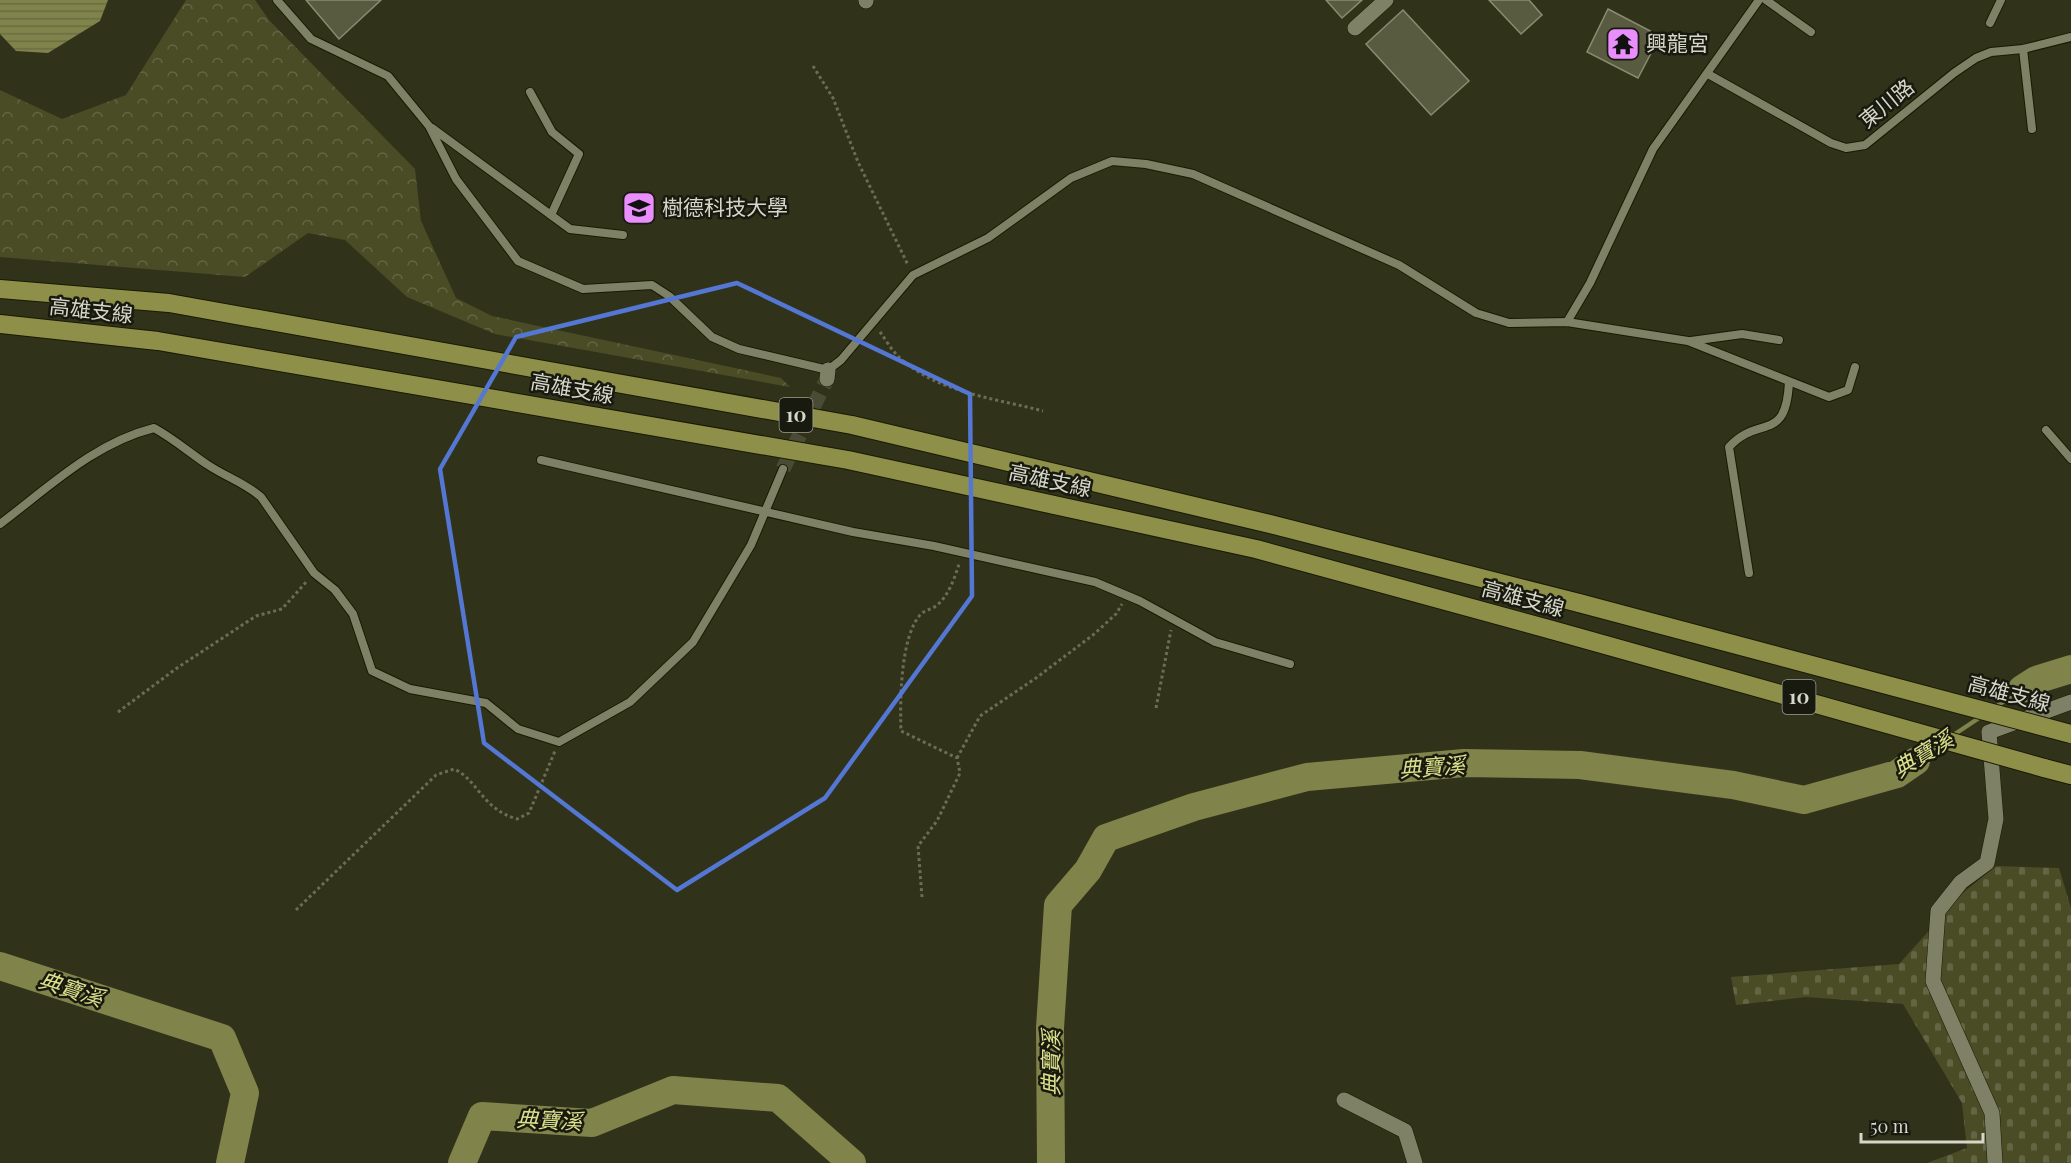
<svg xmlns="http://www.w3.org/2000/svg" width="2071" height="1163" viewBox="0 0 2071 1163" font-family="'Playfair Display','Noto Sans TC',serif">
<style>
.forest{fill:url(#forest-crowns)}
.cemetery{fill:url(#cemetery-stones)}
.water{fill:url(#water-rules)}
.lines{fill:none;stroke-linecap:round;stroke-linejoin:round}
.stream{stroke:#80834a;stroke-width:4.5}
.river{stroke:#80834a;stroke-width:28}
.building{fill:#595b41;stroke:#8a8c71;stroke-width:1.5}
.street-tunnel{stroke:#4a4b34;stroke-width:15;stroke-dasharray:15 8;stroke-linecap:butt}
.lane-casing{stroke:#191a03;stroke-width:10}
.street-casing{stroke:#191a03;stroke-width:16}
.highway-casing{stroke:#191a03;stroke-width:20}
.path{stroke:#6c6d59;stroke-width:3;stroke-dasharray:3 3;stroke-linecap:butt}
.lane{stroke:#7f8166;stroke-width:8}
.street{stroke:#7f8166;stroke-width:15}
.highway{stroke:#8e904a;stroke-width:18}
.highway-bridge-casing{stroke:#191a03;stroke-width:20;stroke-linecap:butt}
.highway-bridge{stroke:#8e904a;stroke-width:18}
.marked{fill:none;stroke:#5477d4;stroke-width:4.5;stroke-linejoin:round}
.labels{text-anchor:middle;stroke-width:5;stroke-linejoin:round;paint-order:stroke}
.shield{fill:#18190f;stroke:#9d9e91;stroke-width:1.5}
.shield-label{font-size:20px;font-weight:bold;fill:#d6d7c9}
.poi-label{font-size:21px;fill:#d6d7c9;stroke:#18190f;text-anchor:start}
.street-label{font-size:21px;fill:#d6d7c9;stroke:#18190f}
.water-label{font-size:22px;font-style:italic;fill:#dce08b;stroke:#18190f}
</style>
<defs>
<pattern id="forest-crowns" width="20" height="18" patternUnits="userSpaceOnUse" patternTransform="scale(1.5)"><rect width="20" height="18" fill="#4a4c26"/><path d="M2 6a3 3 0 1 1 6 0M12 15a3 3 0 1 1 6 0" fill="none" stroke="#636544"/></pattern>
<pattern id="cemetery-stones" width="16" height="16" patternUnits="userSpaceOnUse" patternTransform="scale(1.5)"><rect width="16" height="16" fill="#4a4c26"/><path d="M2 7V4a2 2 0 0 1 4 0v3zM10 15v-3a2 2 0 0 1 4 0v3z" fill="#636544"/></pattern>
<pattern id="water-rules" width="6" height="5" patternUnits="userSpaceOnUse" patternTransform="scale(1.5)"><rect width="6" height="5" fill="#80834a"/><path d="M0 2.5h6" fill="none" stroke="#6a6c45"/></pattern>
</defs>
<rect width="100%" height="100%" fill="#31321a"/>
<!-- forest -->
<polygon class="forest" points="186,0 255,0 269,20 415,169 421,221 456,298 492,316 781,378 790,387 495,334 407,297 345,240 308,233 245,277 0,257 0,90 62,119 126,95"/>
<!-- cemetery -->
<polygon class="cemetery" points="1996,866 2059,868 2071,908 2071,1163 1927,1163 1967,1148 1962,1103 1903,1004 1806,997 1736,1005 1731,977 1899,964 1964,892"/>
<!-- water -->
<polygon class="water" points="0,0 108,0 100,21 48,53 16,51 0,34"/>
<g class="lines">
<!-- stream -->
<g class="stream">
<polyline points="1994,708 2022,689"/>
<polyline points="1952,736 1982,716"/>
<polyline points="1916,761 1940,744"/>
</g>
<!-- river -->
<g class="river">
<polyline points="2022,689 2036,680 2071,669"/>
<polyline points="0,966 222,1038 245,1093 230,1163"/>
<polyline points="462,1163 482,1116 592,1123 673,1090 778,1098 852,1163"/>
<polyline points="1051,1163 1050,1028 1058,905 1088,870 1106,838 1194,807 1307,777 1464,763 1580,765 1733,785 1804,800 1897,774 1916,761"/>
</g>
</g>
<!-- building -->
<g class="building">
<polygon points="306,0 381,0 339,39"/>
<polygon points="1326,0 1362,0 1342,18"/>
<polygon points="1489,0 1529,0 1542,15 1521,34"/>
<polygon points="1608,9 1660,36 1638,78 1587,52"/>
<polygon points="1403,10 1469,81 1431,115 1366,44"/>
</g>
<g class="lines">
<!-- street-tunnel -->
<polyline class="street-tunnel" points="783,469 827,379"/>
<!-- lane casing -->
<g class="lane-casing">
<g id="lane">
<polyline points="277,0 311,39 388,76 429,126 456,179 518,261 583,289 652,285 669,296 712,337 739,349 828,370 841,360 913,275 988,238 1071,178 1112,161 1146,164 1193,174 1399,265 1476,313 1509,323 1567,322 1688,341 1829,397 1848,390 1855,367"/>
<polyline points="1766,0 1811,32"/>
<polyline points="1990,23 2001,0"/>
<polyline points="2023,49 2032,129"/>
<polyline points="1708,74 1831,143 1846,148 1865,145 1954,73 1976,58 1991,52 2023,49 2071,37"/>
<polyline points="530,92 552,132 579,154 551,215"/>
<polyline points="432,128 570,229 623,235"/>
<polyline points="1567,322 1590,283 1653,149 1759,0"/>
<polyline points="1691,341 1742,334 1779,340"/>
<polyline points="2046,430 2071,459"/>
<polyline points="541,460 853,532 934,546 1095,582 1140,601 1215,642 1290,664"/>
<path d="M0 524C48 488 94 443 154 428 174 439 190 453 208 465 226 477 245 483 261 497L314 573 335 590 353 614 372 671 410 689 486 703 518 729 559 742 630 702 693 642 751 545 783 469"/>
<path d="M1749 573 1729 447C1759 414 1786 444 1789 382"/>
</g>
</g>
<!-- street casing -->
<g class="street-casing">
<g id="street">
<polyline points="866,0 866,1"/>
<polyline points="1355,28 1386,0"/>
<polyline points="827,379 828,370"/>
<polyline points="1344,1100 1405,1131 1415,1163"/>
<polyline points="1995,1163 1992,1113 1933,981 1938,911 1961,882 1987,863 1996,819 1989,732 2071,702"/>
</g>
</g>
<!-- highway casing -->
<g class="highway-casing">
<g id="highway">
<polyline points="0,289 169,303 852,425 1270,524 1579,603"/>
<polyline points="0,324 158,341 848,460 1256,549 1552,630"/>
<polyline points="2044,768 2071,775"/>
</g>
</g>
<!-- path -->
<g class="path">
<polyline points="813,66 833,98 858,162 908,265"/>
<path d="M880 332C886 340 892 351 900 358 939 393 994 398 1043 411"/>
<polyline points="1156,708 1171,630"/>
<polyline points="118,712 177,668 256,616 282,609 307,581"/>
<polyline points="957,758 980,716 1036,678 1093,635 1116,614 1122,604"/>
<path d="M922 897 918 846 937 821 960 773 957 758 901 731C900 702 900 636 921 614 925 610 933 609 937 605 948 597 955 577 959 564"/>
<path d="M296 910 436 775 454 769C478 780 482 809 517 819L529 813 555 751"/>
</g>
<!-- lane -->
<use href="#lane" class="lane"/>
<!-- street -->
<use href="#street" class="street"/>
<!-- highway -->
<use href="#highway" class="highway"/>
<!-- highway-bridge casing -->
<g class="highway-bridge-casing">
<g id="highway-bridge">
<polyline points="1579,603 2071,734"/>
<polyline points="1552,630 2044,768"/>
</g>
</g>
<!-- highway-bridge -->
<use href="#highway-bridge" class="highway-bridge"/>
</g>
<!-- marked area -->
<path class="marked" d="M737 283 970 394 972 596 825 798 677 890 484 743 440 469 516 337Z"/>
<!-- icons -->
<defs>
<g id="temple-square" transform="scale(1.725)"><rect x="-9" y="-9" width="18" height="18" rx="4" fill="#ea8dfd" stroke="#18190f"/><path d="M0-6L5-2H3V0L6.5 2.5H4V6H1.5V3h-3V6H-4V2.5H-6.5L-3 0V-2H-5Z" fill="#111"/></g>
<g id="university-square" transform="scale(1.725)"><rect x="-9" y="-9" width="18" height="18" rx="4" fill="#ea8dfd" stroke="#18190f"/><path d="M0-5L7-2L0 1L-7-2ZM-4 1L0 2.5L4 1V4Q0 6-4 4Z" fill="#111"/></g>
</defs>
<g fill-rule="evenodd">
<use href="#temple-square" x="1623" y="44"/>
<use href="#university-square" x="639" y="208"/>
</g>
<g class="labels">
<!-- shield labels -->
<g class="shield">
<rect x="779.5" y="398" width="33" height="34" rx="4.5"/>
<rect x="1782.5" y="680" width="33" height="34" rx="4.5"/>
</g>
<g class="shield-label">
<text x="796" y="422">10</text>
<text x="1799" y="704">10</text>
</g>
<!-- poi labels -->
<g class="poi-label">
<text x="1646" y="51">興龍宮</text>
<text x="662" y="215">樹德科技大學</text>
</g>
<!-- street labels -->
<g class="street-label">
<text transform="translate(1887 104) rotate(-39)" y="7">東川路</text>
<text transform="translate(91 311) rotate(6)" y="7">高雄支線</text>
<text transform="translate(572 389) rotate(10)" y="7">高雄支線</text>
<text transform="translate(1050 481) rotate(12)" y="7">高雄支線</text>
<text transform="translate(1523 599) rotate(15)" y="7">高雄支線</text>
<text transform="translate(2009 694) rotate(15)" y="7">高雄支線</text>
</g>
<!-- water labels -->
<g class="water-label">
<text transform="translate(1923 754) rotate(-32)" y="8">典寶溪</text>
<text transform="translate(1432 767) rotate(-4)" y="8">典寶溪</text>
<text transform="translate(71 989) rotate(18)" y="8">典寶溪</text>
<text transform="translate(1051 1063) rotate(-90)" y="8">典寶溪</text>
<text transform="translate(549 1120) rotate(3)" y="8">典寶溪</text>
</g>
</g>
<!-- scale -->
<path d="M1861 1133v9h122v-9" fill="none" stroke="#d6d7c9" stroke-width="3"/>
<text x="1870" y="1133" font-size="18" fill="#d6d7c9" stroke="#18190f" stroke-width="4.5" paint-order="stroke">50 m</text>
</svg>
